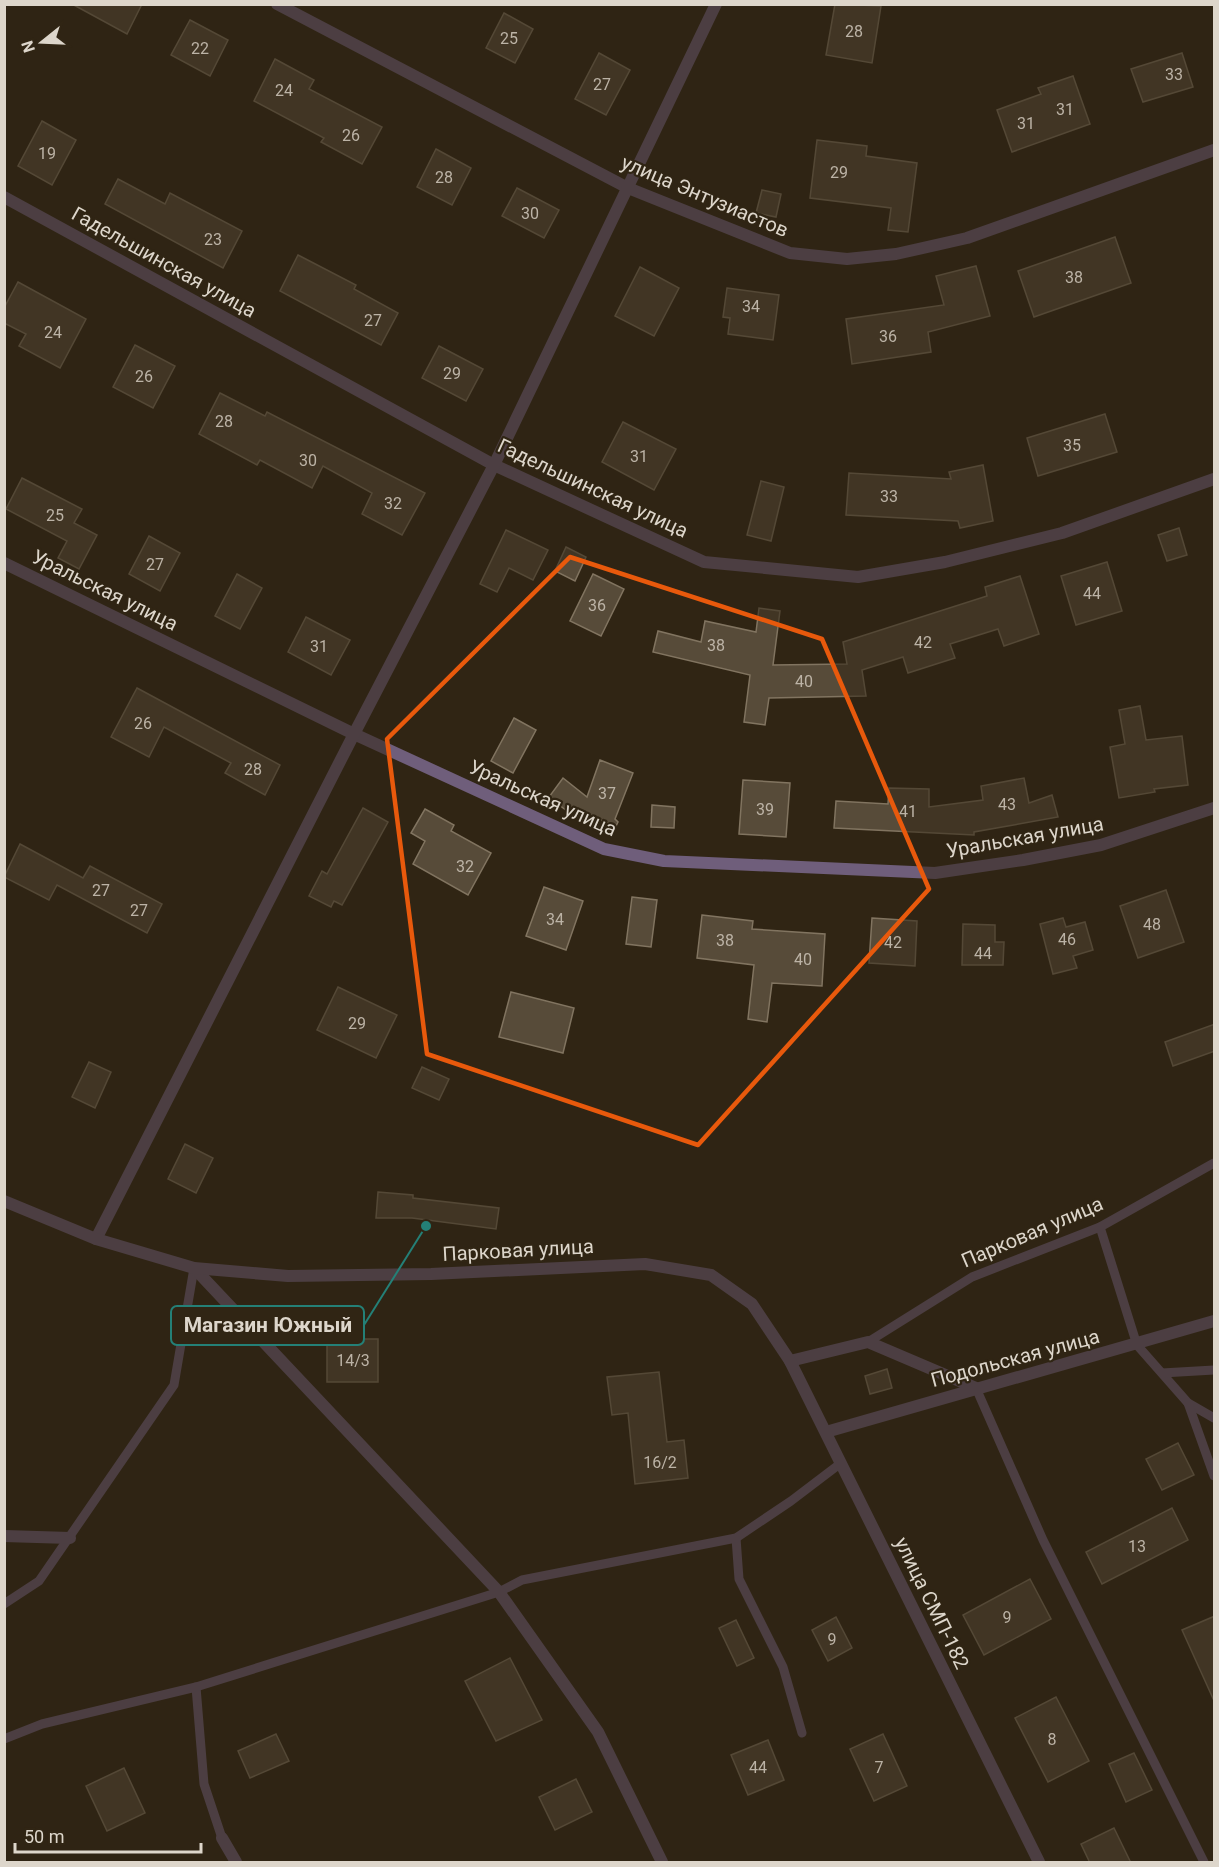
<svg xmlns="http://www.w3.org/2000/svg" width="1219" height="1867" viewBox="0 0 1219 1867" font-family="Roboto,sans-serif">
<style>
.building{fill:#574b39;stroke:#817460;stroke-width:1.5}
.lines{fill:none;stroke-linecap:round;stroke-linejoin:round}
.service{stroke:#6f5e7b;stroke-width:9}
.minor{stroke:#6f5e7b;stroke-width:12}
.tertiary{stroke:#6f5e7b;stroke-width:12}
.marked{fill:none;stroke:#e8590c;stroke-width:4.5;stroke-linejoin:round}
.labels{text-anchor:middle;stroke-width:4.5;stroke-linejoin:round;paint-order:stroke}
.number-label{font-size:16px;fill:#bcb3a6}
.street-label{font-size:20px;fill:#ddd6cb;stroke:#302514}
.leader{fill:none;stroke:#248077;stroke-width:2}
.callout-dot{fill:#248077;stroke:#302514;stroke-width:2}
.callout{fill:#302514;stroke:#248077;stroke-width:2}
.callout-label{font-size:21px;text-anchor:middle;font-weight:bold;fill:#ddd6cb}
</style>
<rect width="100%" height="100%" fill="#302514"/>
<!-- building -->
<g class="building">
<polygon points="72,4 142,4 127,34"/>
<polygon points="835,4 881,6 872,63 826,55"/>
<polygon points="504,13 533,29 515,63 486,48"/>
<polygon points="190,20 228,40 210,76 171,55"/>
<polygon points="599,53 630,70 606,115 575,99"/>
<polygon points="1182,53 1193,87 1143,102 1131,69"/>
<polygon points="275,59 314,80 309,89 382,127 362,164 321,142 324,138 254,101"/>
<polygon points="1073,76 1090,124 1012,152 997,110 1041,94 1038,88"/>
<polygon points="42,121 76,140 52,185 18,166"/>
<polygon points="817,140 867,146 866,156 917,163 908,232 888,230 891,208 810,198"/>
<polygon points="436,149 471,168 452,205 417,187"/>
<polygon points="118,179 165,204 170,193 242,231 223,268 105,204"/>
<polygon points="517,188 559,210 544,238 502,216"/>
<polygon points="762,190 781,194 776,217 756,213"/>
<polygon points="1115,237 1131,283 1034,317 1018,271"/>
<polygon points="298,255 356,285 354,289 398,313 381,345 280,291"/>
<polygon points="976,266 990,316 928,332 931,352 852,364 846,319 944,305 936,276"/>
<polygon points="640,267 679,288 654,336 615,316"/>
<polygon points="18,282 86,319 60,368 19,346 26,334 4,323 4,308"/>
<polygon points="727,288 779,295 773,340 728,334 730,318 723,317"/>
<polygon points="135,345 175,366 153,408 113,387"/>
<polygon points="439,346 483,369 466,401 422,378"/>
<polygon points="220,393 265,416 267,412 425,493 402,535 362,514 372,493 323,466 312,488 260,460 257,465 199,434"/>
<polygon points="1105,414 1117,452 1038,476 1027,438"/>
<polygon points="623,422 676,449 654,490 602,462"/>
<polygon points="983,465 993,521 960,528 958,521 846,515 849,473 951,479 949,472"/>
<polygon points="22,478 82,509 74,523 97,535 79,569 58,558 67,541 6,509"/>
<polygon points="761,481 784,487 771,541 747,535"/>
<polygon points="1179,528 1187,555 1167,561 1158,535"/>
<polygon points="506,530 548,550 533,580 509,568 497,592 480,584"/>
<polygon points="149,536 180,553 160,591 129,574"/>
<polygon points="566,547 586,557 575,581 555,571"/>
<polygon points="1107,562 1122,611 1076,625 1061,576"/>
<polygon points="237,574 262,588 240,629 215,616"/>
<polygon points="593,574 624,589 601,636 570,621"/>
<polygon points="1020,576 1039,634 1004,646 998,629 950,644 955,658 908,673 903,657 862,670 866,696 769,698 765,725 744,722 750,675 653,652 658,631 701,642 705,621 756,632 759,608 780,611 773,665 847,664 843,642 987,596 985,587"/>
<polygon points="306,617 350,640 331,675 288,652"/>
<polygon points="137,688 280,765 265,795 225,773 231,763 164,727 149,757 111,737"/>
<polygon points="1140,706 1146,740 1182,736 1188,785 1154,789 1155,792 1119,798 1110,747 1125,744 1119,710"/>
<polygon points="514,718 536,730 513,773 491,761"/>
<polygon points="600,760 633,773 615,819 618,822 616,826 569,808 567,811 549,797 563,778 587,797"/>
<polygon points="1024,778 1029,803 1052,795 1058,817 974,832 974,835 834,828 836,801 888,804 889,788 929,789 929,807 983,800 981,786"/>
<polygon points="743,780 790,783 786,837 739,834"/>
<polygon points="652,805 675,807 674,828 651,827"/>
<polygon points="363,808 388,822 342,905 334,901 331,907 309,896 322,871 327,874"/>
<polygon points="425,809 454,825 451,831 491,853 468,895 413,864 425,841 411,833"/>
<polygon points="20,844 83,878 90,866 162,904 147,933 57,885 49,900 4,877"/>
<polygon points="544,887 583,901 566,950 526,936"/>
<polygon points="1166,890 1184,942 1138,958 1120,906"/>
<polygon points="632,897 657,900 651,947 626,944"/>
<polygon points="702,915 753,921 752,929 825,934 822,986 772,983 767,1022 748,1019 754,965 697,958"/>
<polygon points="872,918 917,921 915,966 869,963"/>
<polygon points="1063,918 1066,927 1085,922 1093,950 1073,956 1077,968 1053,974 1040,924"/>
<polygon points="963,924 995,925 995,942 1004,942 1003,965 962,965"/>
<polygon points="338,987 397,1015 376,1058 317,1030"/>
<polygon points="511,992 574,1008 563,1053 499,1037"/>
<polygon points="1215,1024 1215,1051 1173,1066 1165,1042"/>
<polygon points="89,1062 111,1072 95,1108 72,1097"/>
<polygon points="422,1067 449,1079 439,1100 412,1088"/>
<polygon points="185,1144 213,1158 196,1193 168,1179"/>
<polygon points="378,1192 413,1195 413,1198 499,1208 496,1229 412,1218 376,1218"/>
<rect x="327" y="1339" width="51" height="43"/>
<polygon points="887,1369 892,1388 870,1394 865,1376"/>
<polygon points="659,1372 667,1442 684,1440 688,1478 635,1484 628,1413 612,1415 607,1377"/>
<polygon points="1178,1443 1194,1475 1162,1490 1146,1459"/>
<polygon points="1172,1508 1188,1540 1102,1584 1086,1552"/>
<polygon points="1030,1579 1051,1619 984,1655 963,1615"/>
<polygon points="1215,1616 1215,1703 1182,1630"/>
<polygon points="836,1617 852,1648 828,1661 812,1630"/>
<polygon points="736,1620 754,1658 737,1666 719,1628"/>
<polygon points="510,1658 542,1720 496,1741 465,1681"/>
<polygon points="1056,1697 1089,1761 1048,1782 1015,1718"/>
<polygon points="276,1734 289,1761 250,1778 238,1751"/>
<polygon points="883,1734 907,1786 874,1801 850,1749"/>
<polygon points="768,1740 784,1780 748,1795 731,1755"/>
<polygon points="1134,1753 1152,1790 1126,1802 1109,1764"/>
<polygon points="124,1768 145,1813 107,1831 86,1786"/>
<polygon points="576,1779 592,1812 555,1830 539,1797"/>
<polygon points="1114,1828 1131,1863 1090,1863 1081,1844"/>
</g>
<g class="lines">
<!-- service -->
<g class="service">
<polyline points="1100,1227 1137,1345 1188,1403 1214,1418"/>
<polyline points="868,1342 972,1277 1100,1227 1214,1163"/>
<polyline points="1162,1373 1214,1370"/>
<polyline points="976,1388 1043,1540 1204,1862"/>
<polyline points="1188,1403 1214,1476"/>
<polyline points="736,1538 739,1579 783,1667 802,1733"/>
<polyline points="4,1604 39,1581 174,1385 194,1268"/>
<polyline points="196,1687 204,1784 222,1838"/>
<polyline points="4,1739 42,1724 196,1687 499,1592 522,1580 736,1538 791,1501 841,1463"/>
</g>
<!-- minor -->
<g class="minor">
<polyline points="277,4 628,188 790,253 847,259 896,254 967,238 1214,150"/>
<polyline points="4,197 494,465 704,562 858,577 945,562 1062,533 1214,479"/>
<polyline points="4,563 354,734 604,849 664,861 935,873 1023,860 1101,845 1214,808"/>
<polyline points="96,1239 354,734 494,465 716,4"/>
<polyline points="194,1268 499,1592 598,1732 662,1862"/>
<polyline points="790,1361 868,1342 976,1388"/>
<polyline points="826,1432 1214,1321"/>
<polyline points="4,1536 70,1538"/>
<polyline points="222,1838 236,1862"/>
</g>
<!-- tertiary -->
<polyline class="tertiary" points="4,1201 96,1239 194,1268 288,1276 431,1274 645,1264 711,1275 752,1304 790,1361 1039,1862"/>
</g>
<!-- marked area -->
<path d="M0 0H1219V1867H0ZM570 557 822 639 929 889 698 1145 427 1054 387 739Z" fill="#302514" fill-opacity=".55" fill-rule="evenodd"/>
<path class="marked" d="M570 557 822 639 929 889 698 1145 427 1054 387 739Z"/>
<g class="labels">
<!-- number labels -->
<g class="number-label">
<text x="854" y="37">28</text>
<text x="509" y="44">25</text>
<text x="200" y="54">22</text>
<text x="1174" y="80">33</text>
<text x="602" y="90">27</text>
<text x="284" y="96">24</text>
<text x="1065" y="115">31</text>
<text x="1026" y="129">31</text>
<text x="351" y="141">26</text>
<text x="47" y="159">19</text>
<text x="839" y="178">29</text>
<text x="444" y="183">28</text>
<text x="530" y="219">30</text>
<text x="213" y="245">23</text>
<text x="1074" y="283">38</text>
<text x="751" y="312">34</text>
<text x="373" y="326">27</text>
<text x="53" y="338">24</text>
<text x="888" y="342">36</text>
<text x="452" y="379">29</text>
<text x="144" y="382">26</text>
<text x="224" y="427">28</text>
<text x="1072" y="451">35</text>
<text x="639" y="462">31</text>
<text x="308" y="466">30</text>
<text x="889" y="502">33</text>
<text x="393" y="509">32</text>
<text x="55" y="521">25</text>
<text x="155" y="570">27</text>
<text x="1092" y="599">44</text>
<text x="597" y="611">36</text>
<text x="923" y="648">42</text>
<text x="716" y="651">38</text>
<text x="319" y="652">31</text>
<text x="804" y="687">40</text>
<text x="143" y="729">26</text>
<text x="253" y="775">28</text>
<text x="607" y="799">37</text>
<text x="1007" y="810">43</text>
<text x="765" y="815">39</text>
<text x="908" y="817">41</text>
<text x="465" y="872">32</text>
<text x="101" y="896">27</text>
<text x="139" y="916">27</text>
<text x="555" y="925">34</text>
<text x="1152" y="930">48</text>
<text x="1067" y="945">46</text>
<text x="725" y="946">38</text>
<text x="893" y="948">42</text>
<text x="983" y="959">44</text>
<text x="803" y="965">40</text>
<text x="357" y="1029">29</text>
<text x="353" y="1366">14/3</text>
<text x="660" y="1468">16/2</text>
<text x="1137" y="1552">13</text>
<text x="1007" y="1623">9</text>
<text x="832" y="1645">9</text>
<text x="1052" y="1745">8</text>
<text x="758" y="1773">44</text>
<text x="879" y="1773">7</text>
</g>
<!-- street labels -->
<g class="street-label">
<text transform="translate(705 196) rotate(23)" y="7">улица Энтузиастов</text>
<text transform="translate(164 262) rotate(29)" y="7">Гадельшинская улица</text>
<text transform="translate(593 488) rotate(25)" y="7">Гадельшинская улица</text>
<text transform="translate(105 590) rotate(26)" y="7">Уральская улица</text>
<text transform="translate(543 798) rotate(24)" y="7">Уральская улица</text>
<text transform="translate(1025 837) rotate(-10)" y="7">Уральская улица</text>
<text transform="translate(1032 1232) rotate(-23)" y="7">Парковая улица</text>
<text transform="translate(518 1250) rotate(-3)" y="7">Парковая улица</text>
<text transform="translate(1015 1358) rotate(-15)" y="7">Подольская улица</text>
<text transform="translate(932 1603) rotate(64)" y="7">улица СМП-182</text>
</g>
</g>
<!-- callouts -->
<path class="leader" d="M426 1226L364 1325"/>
<circle class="callout-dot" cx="426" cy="1226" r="6"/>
<rect class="callout" x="171" y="1306" width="193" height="39" rx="6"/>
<g class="callout-label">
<text x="268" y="1332">Магазин Южный</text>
</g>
<!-- border -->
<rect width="1219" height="1867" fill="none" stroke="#ddd6cb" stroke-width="12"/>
<!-- north arrow -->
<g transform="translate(42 42) rotate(252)" stroke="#302514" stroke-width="4.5" paint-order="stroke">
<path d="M0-4.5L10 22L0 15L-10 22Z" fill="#ddd6cb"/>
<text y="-9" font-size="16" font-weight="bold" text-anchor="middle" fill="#ddd6cb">N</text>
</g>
<!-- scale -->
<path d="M15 1843v9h186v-9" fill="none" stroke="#ddd6cb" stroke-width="3"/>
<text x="24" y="1843" font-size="18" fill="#ddd6cb" stroke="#302514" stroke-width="4.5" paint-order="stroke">50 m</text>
</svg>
